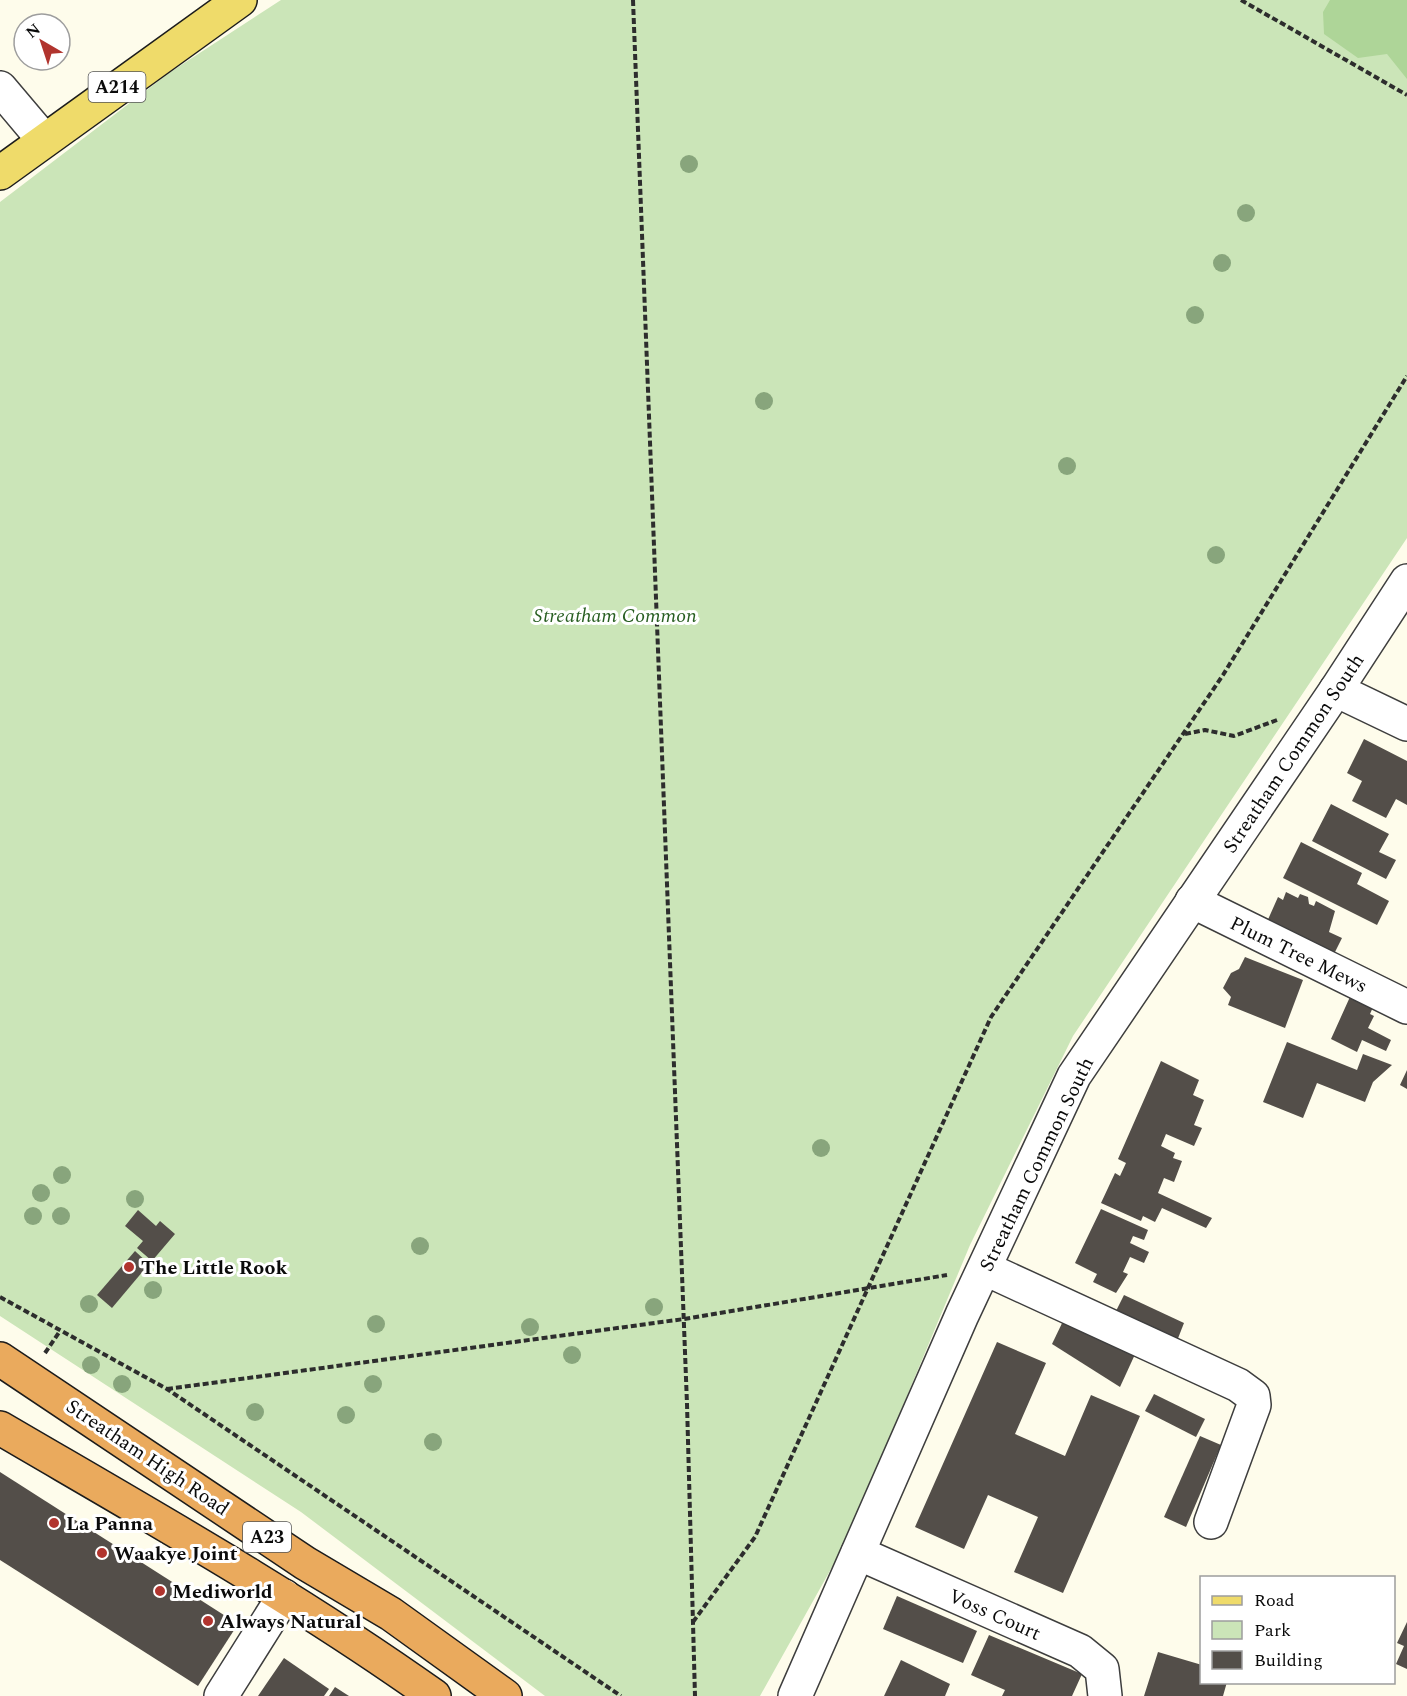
<svg xmlns="http://www.w3.org/2000/svg" width="1407" height="1696" viewBox="0 0 1407 1696" font-family="Spectral,serif">
<style>
.green{fill:#cbe5b8}
.forest{fill:#aed598}
.building{fill:#534e49}
.lines{fill:none;stroke-linecap:round;stroke-linejoin:round}
.minor-casing{stroke:#3e3e3e;stroke-width:36}
.major-casing{stroke:#1c1c1c;stroke-width:36}
.highway-casing{stroke:#1c1c1c;stroke-width:36}
.path{stroke:#2d2d2d;stroke-width:4;stroke-dasharray:6 3;stroke-linecap:butt}
.minor{stroke:#fff;stroke-width:33}
.major{stroke:#efdb6a;stroke-width:33}
.highway{stroke:#eaaa5d;stroke-width:33}
.tree{fill:#88a57c}
.poi-dot{fill:#b1342e;stroke:#fff;stroke-width:2}
.labels{text-anchor:middle;stroke-width:6;stroke-linejoin:round;paint-order:stroke}
.shield{fill:#fff;stroke:#545454;stroke-width:1.5}
.shield-label{font-size:18px;font-weight:bold;fill:#0b0b0b}
.park-label{font-size:20px;font-style:italic;fill:#285e21;stroke:#fff}
.street-label{font-size:20px;fill:#0b0b0b;stroke:#fff}
.poi-label{font-size:20px;font-weight:bold;fill:#0b0b0b;stroke:#fff;text-anchor:start}
</style>
<rect width="100%" height="100%" fill="#fefceb"/>
<!-- green -->
<polygon class="green" points="281,0 1407,0 1407,538 1073,1036 970,1245 846,1542 760,1696 545,1696 301,1512 0,1316 0,202 169,73"/>
<!-- forest -->
<polygon class="forest" points="1330,0 1407,0 1407,79 1387,54 1358,58 1324,34 1323,12"/>
<!-- building -->
<g class="building">
<polygon points="1364,739 1407,761 1407,805 1396,799 1386,818 1352,801 1362,781 1347,773"/>
<polygon points="1331,804 1389,834 1379,852 1396,860 1386,879 1312,841"/>
<polygon points="1301,842 1362,873 1357,884 1389,901 1377,925 1283,878"/>
<polygon points="1286,892 1298,898 1300,894 1308,897 1309,904 1314,906 1316,901 1335,911 1329,932 1342,938 1333,956 1266,924 1278,897 1283,900"/>
<polygon points="1245,957 1303,980 1285,1028 1228,1005 1231,997 1223,988 1231,973 1239,969"/>
<polygon points="1354,988 1377,998 1370,1014 1374,1016 1368,1028 1391,1040 1386,1051 1362,1040 1357,1052 1331,1039"/>
<polygon points="1287,1042 1357,1070 1363,1054 1392,1065 1373,1082 1365,1102 1317,1083 1303,1118 1263,1102"/>
<polygon points="1161,1061 1199,1080 1193,1095 1204,1100 1194,1125 1202,1128 1194,1146 1166,1134 1161,1146 1175,1153 1173,1158 1182,1161 1174,1182 1164,1178 1158,1193 1212,1218 1206,1228 1162,1208 1155,1222 1143,1216 1141,1221 1101,1203 1115,1173 1120,1176 1126,1163 1118,1159"/>
<polygon points="1407,1070 1407,1089 1400,1085"/>
<polygon points="1101,1209 1148,1230 1144,1240 1133,1236 1130,1243 1149,1252 1144,1263 1130,1257 1123,1272 1128,1274 1116,1293 1093,1282 1097,1274 1075,1263"/>
<polygon points="138,1210 156,1226 160,1221 175,1234 152,1261 137,1248 143,1241 125,1226"/>
<polygon points="135,1251 149,1264 112,1308 97,1295"/>
<polygon points="1124,1295 1184,1323 1175,1346 1115,1313"/>
<polygon points="1065,1317 1137,1350 1120,1387 1052,1344"/>
<polygon points="997,1342 1046,1363 1015,1434 1065,1456 1091,1395 1140,1416 1063,1593 1014,1572 1038,1517 988,1495 964,1549 915,1527"/>
<polygon points="1154,1394 1205,1419 1196,1437 1145,1411"/>
<polygon points="1200,1436 1221,1445 1186,1527 1164,1517"/>
<polygon points="0,1472 238,1624 198,1686 0,1560"/>
<polygon points="897,1596 977,1631 963,1663 883,1629"/>
<polygon points="1407,1622 1407,1669 1396,1664 1404,1646 1397,1643"/>
<polygon points="989,1635 1082,1674 1072,1696 1002,1696 1005,1690 971,1675"/>
<polygon points="1158,1652 1202,1665 1202,1682 1227,1682 1223,1696 1144,1696"/>
<polygon points="284,1658 329,1689 324,1696 258,1696"/>
<polygon points="901,1660 950,1684 945,1696 884,1696"/>
<polygon points="335,1687 349,1696 329,1696"/>
</g>
<g class="lines">
<!-- minor casing -->
<g class="minor-casing">
<g id="minor">
<polyline points="0,88 44,140"/>
<polyline points="1336,690 1407,724"/>
<polyline points="1192,901 1407,1007"/>
<polyline points="986,1269 1238,1385 1253,1396 1254,1405 1211,1522"/>
<polyline points="858,1553 1080,1651 1102,1669 1105,1696"/>
<polyline points="221,1696 284,1596"/>
<polyline points="795,1696 962,1315 1074,1076 1336,690 1407,581"/>
</g>
</g>
<!-- major casing -->
<g class="major-casing">
<polyline id="major" points="0,173 240,0"/>
</g>
<!-- highway casing -->
<g class="highway-casing">
<g id="highway">
<polyline points="0,1359 305,1563 391,1614 505,1696"/>
<path d="M0 1428C147 1514 295 1597 434 1696"/>
</g>
</g>
<!-- path -->
<g class="path">
<polyline points="633,0 687,1404 695,1696"/>
<polyline points="1241,0 1407,95"/>
<polyline points="1185,734 1205,730 1234,736 1277,720"/>
<polyline points="0,1297 167,1389 621,1696"/>
<polyline points="45,1353 60,1331"/>
<polyline points="167,1389 684,1319 947,1275"/>
<polyline points="693,1622 755,1537 991,1017 1223,675 1407,376"/>
</g>
<!-- minor -->
<use href="#minor" class="minor"/>
<!-- major -->
<use href="#major" class="major"/>
<!-- highway -->
<use href="#highway" class="highway"/>
</g>
<!-- trees -->
<g class="tree">
<circle cx="689" cy="164" r="9"/>
<circle cx="1246" cy="213" r="9"/>
<circle cx="1222" cy="263" r="9"/>
<circle cx="1195" cy="315" r="9"/>
<circle cx="764" cy="401" r="9"/>
<circle cx="1067" cy="466" r="9"/>
<circle cx="1216" cy="555" r="9"/>
<circle cx="821" cy="1148" r="9"/>
<circle cx="62" cy="1175" r="9"/>
<circle cx="41" cy="1193" r="9"/>
<circle cx="135" cy="1199" r="9"/>
<circle cx="33" cy="1216" r="9"/>
<circle cx="61" cy="1216" r="9"/>
<circle cx="420" cy="1246" r="9"/>
<circle cx="153" cy="1290" r="9"/>
<circle cx="89" cy="1304" r="9"/>
<circle cx="654" cy="1307" r="9"/>
<circle cx="376" cy="1324" r="9"/>
<circle cx="530" cy="1327" r="9"/>
<circle cx="572" cy="1355" r="9"/>
<circle cx="91" cy="1365" r="9"/>
<circle cx="122" cy="1384" r="9"/>
<circle cx="373" cy="1384" r="9"/>
<circle cx="255" cy="1412" r="9"/>
<circle cx="346" cy="1415" r="9"/>
<circle cx="433" cy="1442" r="9"/>
</g>
<!-- markers -->
<g class="poi-dot">
<circle cx="129" cy="1267" r="6"/>
<circle cx="54" cy="1523" r="6"/>
<circle cx="102" cy="1553" r="6"/>
<circle cx="160" cy="1591" r="6"/>
<circle cx="208" cy="1621" r="6"/>
</g>
<g class="labels">
<!-- shield labels -->
<g class="shield">
<rect x="88.5" y="72" width="57" height="30" rx="4.5"/>
<rect x="243" y="1522" width="48" height="30" rx="4.5"/>
</g>
<g class="shield-label">
<text x="117" y="93">A214</text>
<text x="267" y="1543">A23</text>
</g>
<!-- park labels -->
<g class="park-label">
<text x="615" y="622">Streatham Common</text>
</g>
<!-- street labels -->
<g class="street-label">
<text transform="translate(1293 753) rotate(-56)" y="7">Streatham Common South</text>
<text transform="translate(1299 954) rotate(26)" y="7">Plum Tree Mews</text>
<text transform="translate(1036 1164) rotate(-64)" y="7">Streatham Common South</text>
<text transform="translate(148 1457) rotate(34)" y="7">Streatham High Road</text>
<text transform="translate(995 1614) rotate(24)" y="7">Voss Court</text>
</g>
<!-- poi labels -->
<g class="poi-label">
<text x="141" y="1274">The Little Rook</text>
<text x="66" y="1530">La Panna</text>
<text x="114" y="1560">Waakye Joint</text>
<text x="172" y="1598">Mediworld</text>
<text x="220" y="1628">Always Natural</text>
</g>
</g>
<!-- legend -->
<rect x="1200" y="1576" width="195" height="108" fill="#ffffff" stroke="#9d9d9d" stroke-width="1.5"/>
<rect x="1212" y="1596" width="30" height="9" fill="#efdb6a" stroke="#9d9d9d" stroke-width="1.5"/>
<text x="1254" y="1606" font-size="18" fill="#0b0b0b">Road</text>
<rect x="1212" y="1621" width="30" height="18" fill="#cbe5b8" stroke="#9d9d9d" stroke-width="1.5"/>
<text x="1254" y="1636" font-size="18" fill="#0b0b0b">Park</text>
<rect x="1212" y="1651" width="30" height="18" fill="#534e49" stroke="#9d9d9d" stroke-width="1.5"/>
<text x="1254" y="1666" font-size="18" fill="#0b0b0b">Building</text>
<!-- north arrow -->
<g transform="translate(42 42) rotate(321)"><circle r="28" fill="#ffffff" stroke="#9d9d9d" stroke-width="1.5"/>
<path d="M0-4.5L10 22L0 15L-10 22Z" fill="#b1342e"/>
<text y="-9" font-size="16" font-weight="bold" text-anchor="middle" fill="#0b0b0b">N</text>
</g>
</svg>
